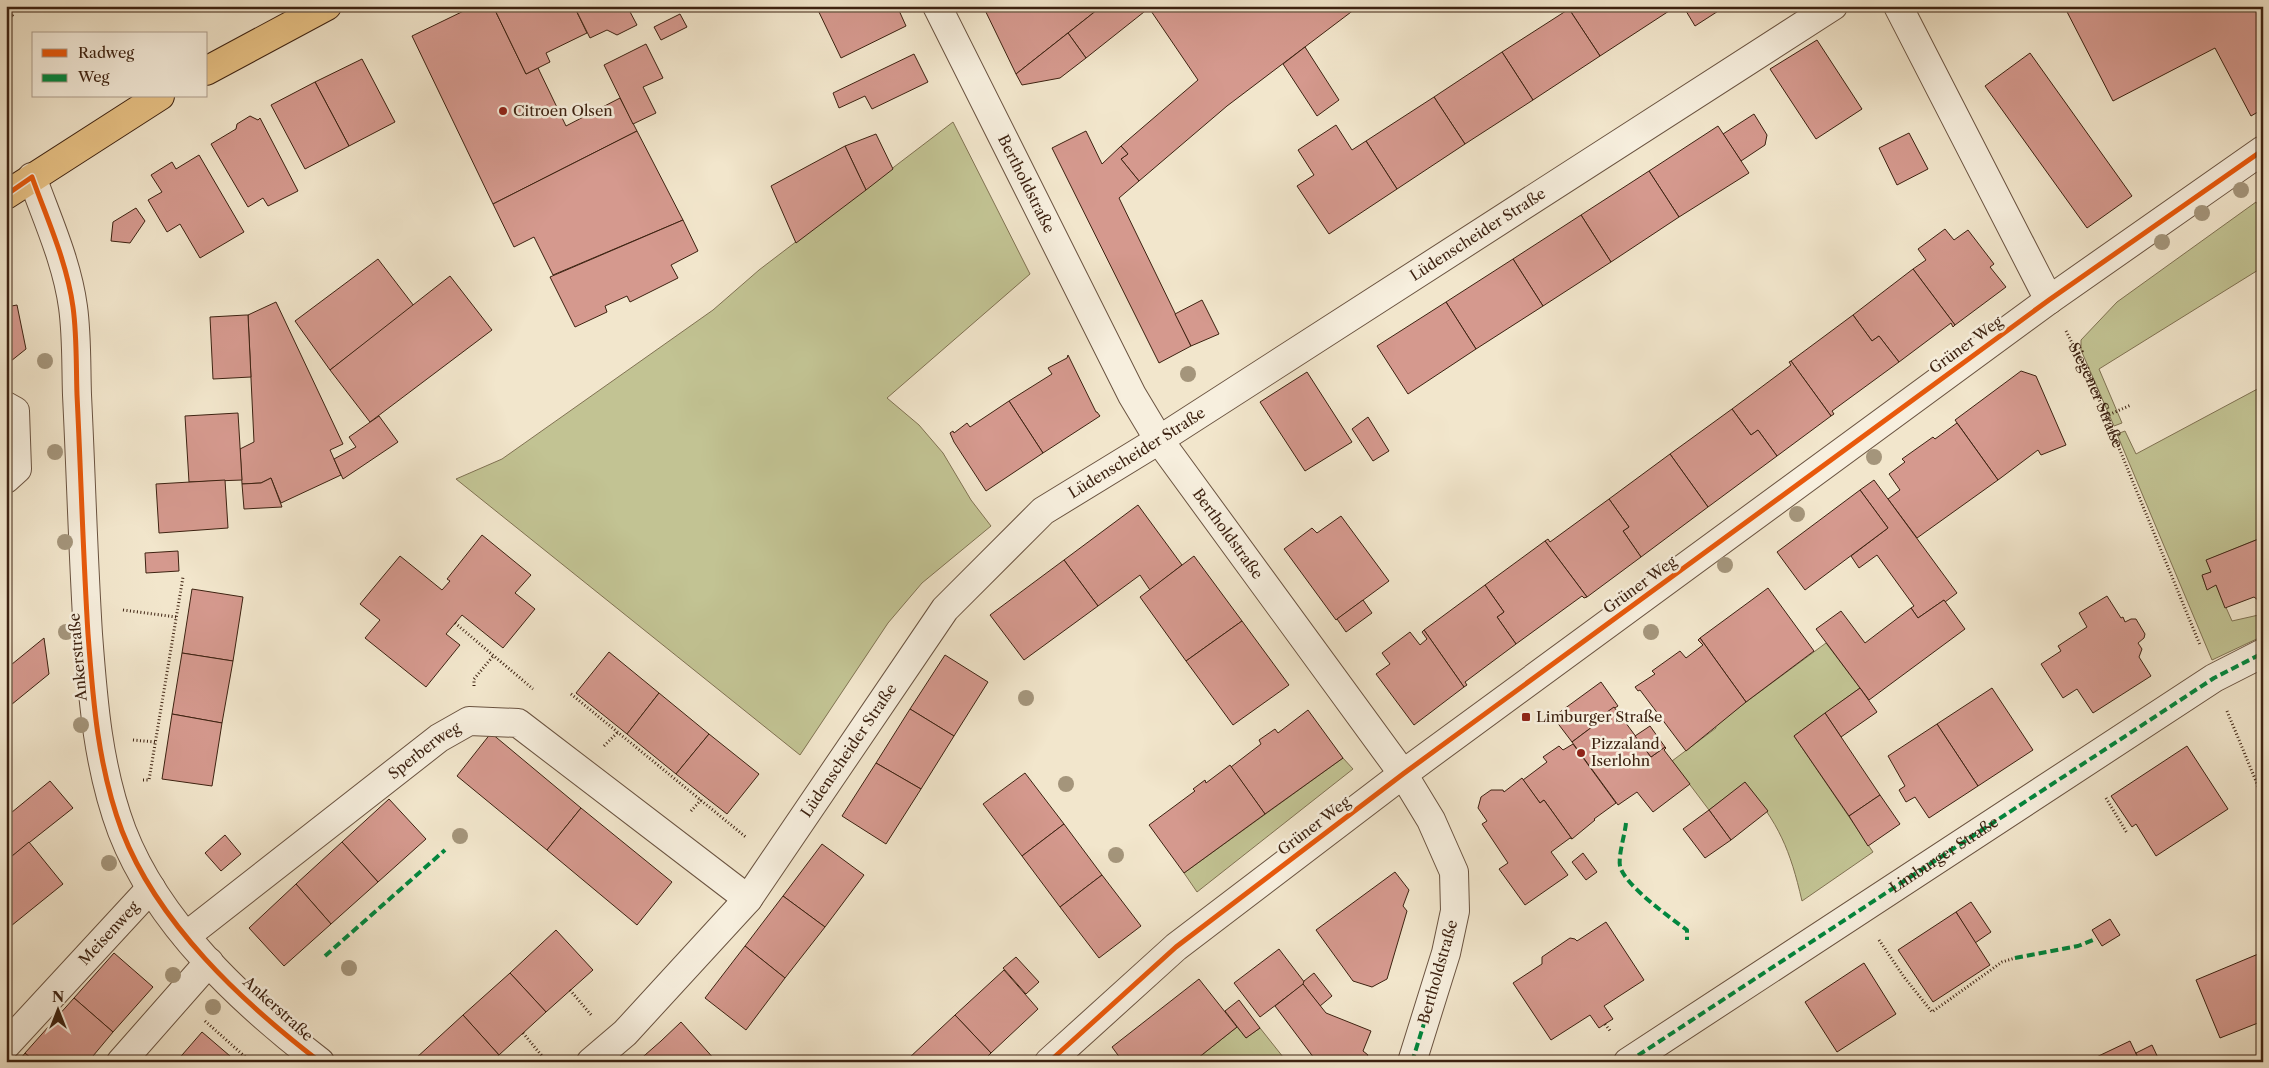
<svg xmlns="http://www.w3.org/2000/svg" width="2269" height="1068" viewBox="0 0 2269 1068" font-family="'Libre Caslon Text',serif">
<style>
.green{fill:#c2c393;stroke:#807252}
.building{fill:#d5998e;stroke:#3d2211}
.lines{fill:none;stroke-linecap:round;stroke-linejoin:round}
.minor-casing{stroke:#6a5340;stroke-width:30}
.major-casing{stroke:#3d2211;stroke-width:30}
.path{stroke:#3d2211;stroke-width:3;stroke-dasharray:1 2.5;stroke-linecap:butt}
.minor{stroke:#f7efde;stroke-width:28}
.major{stroke:#e9c386;stroke-width:28}
.rail{stroke:#3d2211;stroke-width:4;stroke-dasharray:9 9;stroke-linecap:butt}
.quiet{stroke:#00873e;stroke-width:4;stroke-dasharray:8 4;stroke-linecap:butt}
.cycleway-casing{stroke:#f7efde;stroke-width:8}
.cycleway{stroke:#e8590c;stroke-width:5}
.tree{fill:#a4957b}
.poi-dot{fill:#8f2418;stroke:#f7efde;stroke-width:2}
.labels{text-anchor:middle;stroke-width:5;stroke-linejoin:round;paint-order:stroke}
.poi-label{font-size:15px;fill:#3d2211;stroke:#f7efde;text-anchor:start}
.street-label{font-size:15px;fill:#3d2211;stroke:#f7efde}
</style>
<rect width="100%" height="100%" fill="#f2e6cc"/>
<filter id="stains"><feTurbulence type="fractalNoise" baseFrequency=".004" numOctaves="4"/><feColorMatrix values="0 0 0 0 .2 0 0 0 0 .09 0 0 0 0 .02 0 0 0 .5 -.17"/></filter>
<radialGradient id="worn" r=".72"><stop offset=".6" stop-color="#630" stop-opacity="0"/><stop offset="1" stop-color="#630" stop-opacity=".3"/></radialGradient>
<!-- green -->
<g class="green">
<polygon points="953,122 1030,274 887,398 919,425 943,453 971,500 991,526 922,583 888,623 800,755 456,479 502,459 713,310 759,270"/>
<polygon points="2256,202 2263,214 2263,267 2099,369 2122,423 2114,426 2081,350 2081,340 2117,302"/>
<polygon points="2263,386 2263,537 2207,560 2211,572 2202,576 2207,589 2216,585 2232,621 2263,614 2263,636 2212,660 2117,434 2125,431 2136,454"/>
<path d="M1826 643 1860 688 1794 736 1873 852 1802 901C1790 849 1779 824 1745 783L1709 810 1672 761 1716 728 1715 725Z"/>
<polygon points="1343,758 1353,769 1197,892 1184,873"/>
<polygon points="1237,1027 1246,1038 1260,1028 1287,1062 1193,1062"/>
</g>
<!-- building -->
<g class="building">
<polygon points="474,6 493,6 526,74 538,68 566,126 620,98 637,131 493,204 412,36"/>
<polygon points="493,6 574,6 587,33 546,53 550,62 526,74"/>
<polygon points="574,6 632,6 628,8 637,25 617,35 607,30 590,38"/>
<polygon points="816,6 897,6 906,26 841,58"/>
<polygon points="983,6 1102,6 1016,74"/>
<polygon points="1102,6 1359,6 1227,106 1139,181 1121,159 1128,154 1121,146 1198,80 1149,8 1086,58 1068,33"/>
<polygon points="1573,6 1666,6 1669,11 1600,56 1569,9"/>
<polygon points="1683,6 1726,6 1695,26"/>
<polygon points="2064,6 2263,6 2263,109 2251,116 2215,48 2113,101"/>
<polygon points="1569,9 1600,56 1533,100 1502,52"/>
<polygon points="680,14 687,27 661,40 654,27"/>
<polygon points="1068,33 1086,58 1060,78 1022,85 1016,74"/>
<polygon points="1817,40 1862,109 1816,139 1770,69"/>
<polygon points="646,44 663,78 643,87 656,113 633,124 604,65"/>
<polygon points="1305,47 1339,100 1317,116 1283,64"/>
<polygon points="1502,52 1533,100 1465,144 1434,97"/>
<polygon points="2030,53 2132,196 2087,228 1985,86"/>
<polygon points="914,54 928,82 872,109 865,96 839,108 833,93"/>
<polygon points="362,59 395,122 349,146 315,82"/>
<polygon points="315,82 349,146 305,169 271,105"/>
<polygon points="1434,97 1465,144 1397,189 1366,141"/>
<polygon points="1754,114 1767,135 1765,145 1741,161 1723,134"/>
<polygon points="250,116 258,120 260,118 298,191 268,206 263,198 248,207 211,144 236,129 237,124"/>
<polygon points="1336,125 1352,150 1366,141 1397,189 1329,234 1297,186 1314,175 1298,150"/>
<polygon points="1718,126 1749,173 1679,217 1649,171"/>
<polygon points="637,131 683,220 553,275 534,237 514,247 493,204"/>
<polygon points="1086,131 1102,164 1121,146 1128,154 1121,159 1139,181 1119,198 1191,346 1159,363 1052,148"/>
<polygon points="1909,133 1928,169 1897,185 1879,148"/>
<polygon points="876,134 893,169 866,190 845,146"/>
<polygon points="845,146 866,190 796,243 771,186"/>
<polygon points="199,155 244,232 200,258 180,224 167,232 148,200 162,192 151,175 172,162 176,169"/>
<polygon points="1649,171 1679,217 1611,262 1581,215"/>
<polygon points="136,208 145,221 130,243 111,241 113,222"/>
<polygon points="1581,215 1611,262 1543,306 1513,259"/>
<polygon points="683,220 698,251 671,265 678,278 630,302 627,296 605,306 607,312 575,327 550,277"/>
<polygon points="1945,229 1954,240 1968,230 1994,264 1990,267 2006,287 1955,325 1913,269 1926,260 1918,249"/>
<polygon points="378,259 414,306 330,370 295,321"/>
<polygon points="1513,259 1543,306 1476,349 1446,302"/>
<polygon points="1913,269 1955,325 1953,327 1951,323 1899,362 1879,336 1872,341 1853,315"/>
<polygon points="450,276 492,330 370,422 330,370"/>
<polygon points="1202,300 1219,334 1191,346 1175,314"/>
<polygon points="276,302 343,444 330,450 341,475 281,503 271,478 261,483 242,484 240,449 254,442 248,315"/>
<polygon points="1446,302 1476,349 1408,394 1377,346"/>
<polygon points="17,305 26,349 6,365 6,307"/>
<polygon points="246,315 248,315 251,377 213,379 210,317"/>
<polygon points="1853,315 1872,341 1879,336 1899,362 1832,411 1834,414 1831,416 1791,361"/>
<polygon points="1068,355 1096,412 1097,412 1100,416 1043,453 1009,401 1052,374 1048,368 1067,358"/>
<polygon points="1791,361 1831,416 1777,456 1758,430 1751,435 1732,409 1791,365 1789,362"/>
<polygon points="2021,371 2036,376 2066,445 2041,455 2038,450 1998,480 1955,420"/>
<polygon points="1307,372 1352,442 1305,471 1260,402"/>
<polygon points="1009,401 1043,453 986,491 954,442 950,433 953,431 954,433 967,423 970,427"/>
<polygon points="1732,409 1751,435 1758,430 1777,456 1708,507 1670,454"/>
<polygon points="238,413 242,480 189,482 185,416"/>
<polygon points="379,416 398,442 343,479 334,459 356,447 349,437"/>
<polygon points="1368,417 1389,451 1373,461 1352,429"/>
<polygon points="1957,423 1998,480 1917,538 1888,499 1900,490 1889,474 1905,462 1902,459 1933,437 1935,439"/>
<polygon points="1670,454 1708,507 1641,557 1623,531 1629,527 1609,499"/>
<polygon points="271,478 282,507 244,509 242,484 261,483"/>
<polygon points="225,480 228,528 159,533 156,484"/>
<polygon points="1874,480 1957,593 1945,602 1944,600 1918,618 1911,608 1914,606 1877,555 1859,568 1851,556 1888,528 1860,490"/>
<polygon points="1860,490 1888,528 1805,590 1777,552"/>
<polygon points="1609,499 1629,527 1623,531 1641,557 1587,597 1545,541 1548,539 1550,542"/>
<polygon points="1138,505 1182,565 1150,590 1140,575 1098,606 1064,560"/>
<polygon points="1341,516 1389,581 1336,620 1284,549 1312,528 1317,533"/>
<polygon points="6,533 9,537 11,554 6,557"/>
<polygon points="482,535 531,575 515,593 535,609 503,648 462,615 446,634 460,645 426,687 365,638 380,620 360,604 400,556 442,590 450,581 447,579"/>
<polygon points="2261,538 2263,604 2254,597 2225,608 2216,585 2207,590 2202,575 2211,572 2206,560"/>
<polygon points="1545,541 1587,597 1584,598 1582,596 1516,644 1497,617 1504,612 1485,585"/>
<polygon points="178,551 179,571 146,573 145,553"/>
<polygon points="1194,556 1242,621 1186,661 1140,597"/>
<polygon points="1064,560 1098,606 1024,660 990,615"/>
<polygon points="1485,585 1504,612 1497,617 1516,644 1465,682 1467,685 1464,687 1424,630"/>
<polygon points="1768,588 1814,651 1746,702 1700,638"/>
<polygon points="192,589 243,597 233,661 182,653"/>
<polygon points="2107,596 2121,618 2123,617 2125,622 2131,619 2136,619 2145,634 2144,638 2138,643 2142,649 2139,657 2151,676 2093,713 2077,689 2063,698 2041,664 2061,651 2058,646 2087,627 2079,613"/>
<polygon points="1363,600 1372,613 1346,632 1337,619"/>
<polygon points="1944,600 1965,629 1869,700 1816,629 1841,611 1865,643 1911,608 1918,618"/>
<polygon points="1242,621 1289,685 1233,725 1186,661"/>
<polygon points="1424,630 1464,687 1414,725 1376,674 1390,664 1382,653 1410,632 1420,645 1427,639 1422,632"/>
<polygon points="44,638 49,674 6,709 6,669"/>
<polygon points="1700,638 1746,702 1686,751 1640,690 1638,691 1635,687 1655,674 1652,671 1680,651 1686,658 1703,645 1698,640"/>
<polygon points="609,652 659,693 627,734 576,693"/>
<polygon points="182,653 233,661 222,723 172,714"/>
<polygon points="945,655 988,682 954,736 910,709"/>
<polygon points="1601,682 1618,706 1589,725 1592,727 1572,742 1553,717"/>
<polygon points="1860,688 1877,712 1841,737 1825,713"/>
<polygon points="1992,688 2033,750 1978,786 1937,724"/>
<polygon points="659,693 709,734 676,774 627,734"/>
<polygon points="1614,707 1651,757 1665,747 1666,748 1664,750 1690,784 1653,812 1637,792 1618,805 1572,742 1592,727 1589,725"/>
<polygon points="910,709 954,736 921,789 876,763"/>
<polygon points="1308,710 1343,758 1265,814 1231,767 1261,744 1259,740 1275,729 1278,733"/>
<polygon points="1825,713 1880,795 1849,816 1794,736"/>
<polygon points="172,714 222,723 212,786 162,779"/>
<polygon points="1937,724 1978,786 1929,818 1915,797 1906,802 1899,790 1905,786 1888,756"/>
<polygon points="1650,726 1665,747 1651,757 1635,736"/>
<polygon points="491,733 581,808 547,850 457,776"/>
<polygon points="709,734 759,774 727,814 676,774"/>
<polygon points="1573,744 1616,803 1594,819 1595,820 1572,839 1544,800 1540,803 1523,780 1547,762 1543,757 1559,746 1563,750"/>
<polygon points="2187,746 2228,809 2156,856 2136,824 2132,827 2111,796"/>
<polygon points="876,763 921,789 886,844 842,816"/>
<polygon points="1230,765 1265,814 1184,873 1149,825 1195,791 1193,789 1205,780 1206,783"/>
<polygon points="1025,773 1064,824 1022,856 983,804"/>
<polygon points="1522,778 1540,803 1544,800 1572,839 1570,838 1551,852 1568,875 1525,905 1499,869 1508,863 1482,824 1487,821 1478,808 1481,797 1491,790 1503,790 1504,792"/>
<polygon points="50,781 73,808 6,861 6,817"/>
<polygon points="1745,782 1768,811 1731,840 1709,810"/>
<polygon points="1880,795 1900,824 1868,846 1849,816"/>
<polygon points="389,799 426,839 378,882 342,842"/>
<polygon points="581,808 672,882 637,925 547,850"/>
<polygon points="1709,810 1731,840 1705,858 1683,829"/>
<polygon points="1064,824 1102,875 1060,907 1022,856"/>
<polygon points="225,835 241,854 221,871 205,853"/>
<polygon points="29,842 63,884 6,930 6,861"/>
<polygon points="342,842 378,882 331,924 296,884"/>
<polygon points="822,844 864,875 825,927 783,896"/>
<polygon points="1583,853 1597,872 1586,880 1572,862"/>
<polygon points="1395,872 1409,890 1403,906 1407,911 1387,979 1372,987 1353,981 1316,930"/>
<polygon points="1102,875 1141,926 1099,958 1060,907"/>
<polygon points="296,884 331,924 284,966 249,928"/>
<polygon points="783,896 825,927 785,978 745,946"/>
<polygon points="1971,902 1991,932 1975,943 1956,912"/>
<polygon points="1956,912 1990,965 1933,1002 1898,950"/>
<polygon points="2110,919 2120,935 2102,946 2092,930"/>
<polygon points="1606,922 1644,980 1604,1006 1613,1019 1605,1024 1599,1028 1590,1015 1551,1040 1513,983 1542,964 1542,957 1570,938 1575,939 1577,941"/>
<polygon points="556,930 593,970 546,1012 510,973"/>
<polygon points="745,946 785,978 746,1030 705,998"/>
<polygon points="1279,949 1305,983 1260,1017 1234,983"/>
<polygon points="2263,952 2263,1021 2220,1038 2196,980"/>
<polygon points="114,953 153,987 113,1032 74,998"/>
<polygon points="1016,957 1039,982 1026,994 1003,968"/>
<polygon points="1864,963 1896,1014 1837,1052 1805,1002"/>
<polygon points="1004,970 1038,1009 991,1053 955,1015"/>
<polygon points="510,973 546,1012 499,1055 463,1015"/>
<polygon points="1314,973 1332,996 1320,1006 1303,984 1304,981"/>
<polygon points="1199,979 1237,1027 1193,1062 1123,1062 1112,1047"/>
<polygon points="1303,984 1326,1013 1371,1031 1363,1051 1368,1055 1363,1062 1317,1062 1275,1006"/>
<polygon points="74,998 113,1032 88,1062 35,1062 25,1053"/>
<polygon points="1239,1000 1260,1028 1246,1038 1225,1011"/>
<polygon points="463,1015 499,1055 491,1062 418,1062 415,1059"/>
<polygon points="955,1015 991,1053 982,1062 912,1062 909,1058"/>
<polygon points="681,1022 716,1061 637,1062 661,1041"/>
<polygon points="202,1032 237,1062 176,1062"/>
<polygon points="2130,1041 2140,1062 2086,1062"/>
<polygon points="2152,1045 2160,1062 2140,1062 2136,1053"/>
<polygon points="25,1053 35,1062 18,1062"/>
</g>
<g class="lines">
<!-- minor casing -->
<g class="minor-casing">
<g id="minor">
<path id="s2" d="M937 6 1132 395 1159 440 1403 774 1431 820 1454 872 1455 911 1446 953 1412 1062"/>
<polyline points="1898,6 2049,300"/>
<path d="M32 177C47 219 67 262 73 307 77 336 76 366 77 395 81 475 83 554 88 634 93 701 98 767 122 831 158 924 242 1002 320 1062"/>
<polyline points="6,406 15,411 17,469 6,479"/>
<path id="s3" d="M186 936 439 738 469 721 518 723 748 899"/>
<path id="s4" d="M6 1045 151 888"/>
<polyline points="121,1062 209,962"/>
<path id="s5" d="M591 1062 625 1033 748 899 945 609 1043 511 1159 440 1833 6"/>
<polyline points="1049,1062 1176,947 1403,774 2049,300 2263,150"/>
<polyline points="1628,1062 2214,678 2263,653"/>
</g>
</g>
<!-- major casing -->
<g class="major-casing">
<g id="major">
<polyline points="206,71 327,6"/>
<polyline points="6,195 160,96"/>
</g>
</g>
<!-- path -->
<g class="path">
<path id="s1" d="M2066 331 2091 380 2200 645"/>
<polyline points="2106,416 2131,405"/>
<polyline points="123,610 176,617"/>
<polyline points="455,623 533,689"/>
<polyline points="474,686 474,679 494,655"/>
<polyline points="571,694 747,838"/>
<polyline points="2227,711 2263,798"/>
<polyline points="133,740 155,742"/>
<polyline points="604,746 618,732"/>
<polyline points="143,780 149,780 183,577"/>
<polyline points="2106,798 2127,833"/>
<polyline points="691,811 701,800"/>
<polyline points="1879,940 1904,977 1932,1012 2002,962 2015,958"/>
<polyline points="570,990 592,1016"/>
<polyline points="205,1021 251,1062"/>
<polyline points="1605,1024 1611,1032"/>
<polyline points="523,1033 547,1062"/>
</g>
<!-- minor -->
<use href="#minor" class="minor"/>
<!-- major -->
<use href="#major" class="major"/>
<!-- rail -->
<polyline class="rail" points="6,20 22,6"/>
<!-- quiet -->
<g class="quiet">
<path d="M1626 823C1625 834 1618 856 1620 866 1624 885 1672 919 1687 930V940"/>
<polyline points="325,956 445,850"/>
<polyline points="2015,958 2078,946 2093,940"/>
<polyline points="1412,1062 1446,953"/>
<path id="s6" d="M1628 1062 2214 678 2263 653"/>
</g>
<!-- cycleway casing -->
<g class="cycleway-casing">
<g id="cycleway">
<path d="M6 195 32 177C47 219 67 262 73 307 77 336 76 366 77 395 81 475 83 554 88 634 93 701 98 767 122 831 158 924 242 1002 320 1062"/>
<polyline points="1049,1062 1176,947 1403,774 2049,300 2263,150"/>
</g>
</g>
<!-- cycleway -->
<use href="#cycleway" class="cycleway"/>
</g>
<!-- trees -->
<g class="tree">
<circle cx="2241" cy="190" r="8"/>
<circle cx="2202" cy="213" r="8"/>
<circle cx="2162" cy="242" r="8"/>
<circle cx="45" cy="361" r="8"/>
<circle cx="1188" cy="374" r="8"/>
<circle cx="55" cy="452" r="8"/>
<circle cx="1874" cy="457" r="8"/>
<circle cx="1797" cy="514" r="8"/>
<circle cx="65" cy="542" r="8"/>
<circle cx="1725" cy="565" r="8"/>
<circle cx="66" cy="632" r="8"/>
<circle cx="1651" cy="632" r="8"/>
<circle cx="1026" cy="698" r="8"/>
<circle cx="81" cy="725" r="8"/>
<circle cx="1066" cy="784" r="8"/>
<circle cx="460" cy="836" r="8"/>
<circle cx="1116" cy="855" r="8"/>
<circle cx="109" cy="863" r="8"/>
<circle cx="349" cy="968" r="8"/>
<circle cx="173" cy="975" r="8"/>
<circle cx="213" cy="1007" r="8"/>
</g>
<!-- markers -->
<g class="poi-dot">
<circle cx="503" cy="111" r="5"/>
<rect x="1521" y="712" width="10" height="10" rx="2.5"/>
<circle cx="1581" cy="753" r="5"/>
</g>
<g class="labels">
<!-- poi labels -->
<g class="poi-label">
<text x="513" y="116">Citroen Olsen</text>
<text x="1536" y="722">Limburger Straße</text>
<text x="1591" y="749">Pizzaland<tspan x="1591" dy="17">Iserlohn</tspan></text>
</g>
<!-- street labels -->
<g class="street-label">
<text dy="5" stroke="none"><textPath href="#s2" startOffset="199">Bertholdstraße</textPath></text>
<text dy="5" stroke="none"><textPath href="#s5" startOffset="1231">Lüdenscheider Straße</textPath></text>
<text transform="translate(1966 345) rotate(-36)" y="5">Grüner Weg</text>
<text dy="5" stroke="none"><textPath href="#s1" startOffset="71">Siegener Straße</textPath></text>
<text dy="5" stroke="none"><textPath href="#s5" startOffset="826">Lüdenscheider Straße</textPath></text>
<text dy="5" stroke="none"><textPath href="#s2" startOffset="604">Bertholdstraße</textPath></text>
<text transform="translate(1640 585) rotate(-36)" y="5">Grüner Weg</text>
<text transform="translate(78 657) rotate(-95)" y="5">Ankerstraße</text>
<text dy="5" stroke="none"><textPath href="#s5" startOffset="406">Lüdenscheider Straße</textPath></text>
<text dy="5" stroke="none"><textPath href="#s3" startOffset="302">Sperberweg</textPath></text>
<text transform="translate(1314 826) rotate(-37)" y="5">Grüner Weg</text>
<text dy="5" stroke="none"><textPath href="#s6" startOffset="378">Limburger Straße</textPath></text>
<text dy="5" stroke="none"><textPath href="#s4" startOffset="152">Meisenweg</textPath></text>
<text transform="translate(1438 972) rotate(-74)" y="5">Bertholdstraße</text>
<text transform="translate(278 1009) rotate(42)" y="5">Ankerstraße</text>
</g>
</g>
<!-- margin -->
<rect width="2269" height="1068" fill="none" stroke="#f2e6cc" stroke-width="25"/>
<rect x="8" y="8" width="2254" height="1053" fill="none" stroke="#3d2211" stroke-width="2.5"/>
<rect x="12" y="12" width="2244" height="1043" fill="none" stroke="#3d2211"/>
<!-- legend -->
<rect x="32" y="32" width="175" height="65" fill="#f7efde" stroke="#ad9d8c"/>
<rect x="42" y="49" width="25" height="8" fill="#e8590c" stroke="#ad9d8c"/>
<text x="78" y="58" font-size="15" fill="#3d2211">Radweg</text>
<rect x="42" y="74" width="25" height="8" fill="#00873e" stroke="#ad9d8c"/>
<text x="78" y="82" font-size="15" fill="#3d2211">Weg</text>
<!-- north arrow -->
<g transform="translate(58 1010)" stroke="#f7efde" stroke-width="4" paint-order="stroke">
<path d="M0-4L9 19L0 12L-9 19Z" fill="#3d2211"/>
<text y="-8" font-size="14" font-weight="bold" text-anchor="middle" fill="#3d2211">N</text>
</g>
<rect width="100%" height="100%" filter="url(#stains)"/>
<rect width="100%" height="100%" fill="url(#worn)"/>
</svg>
